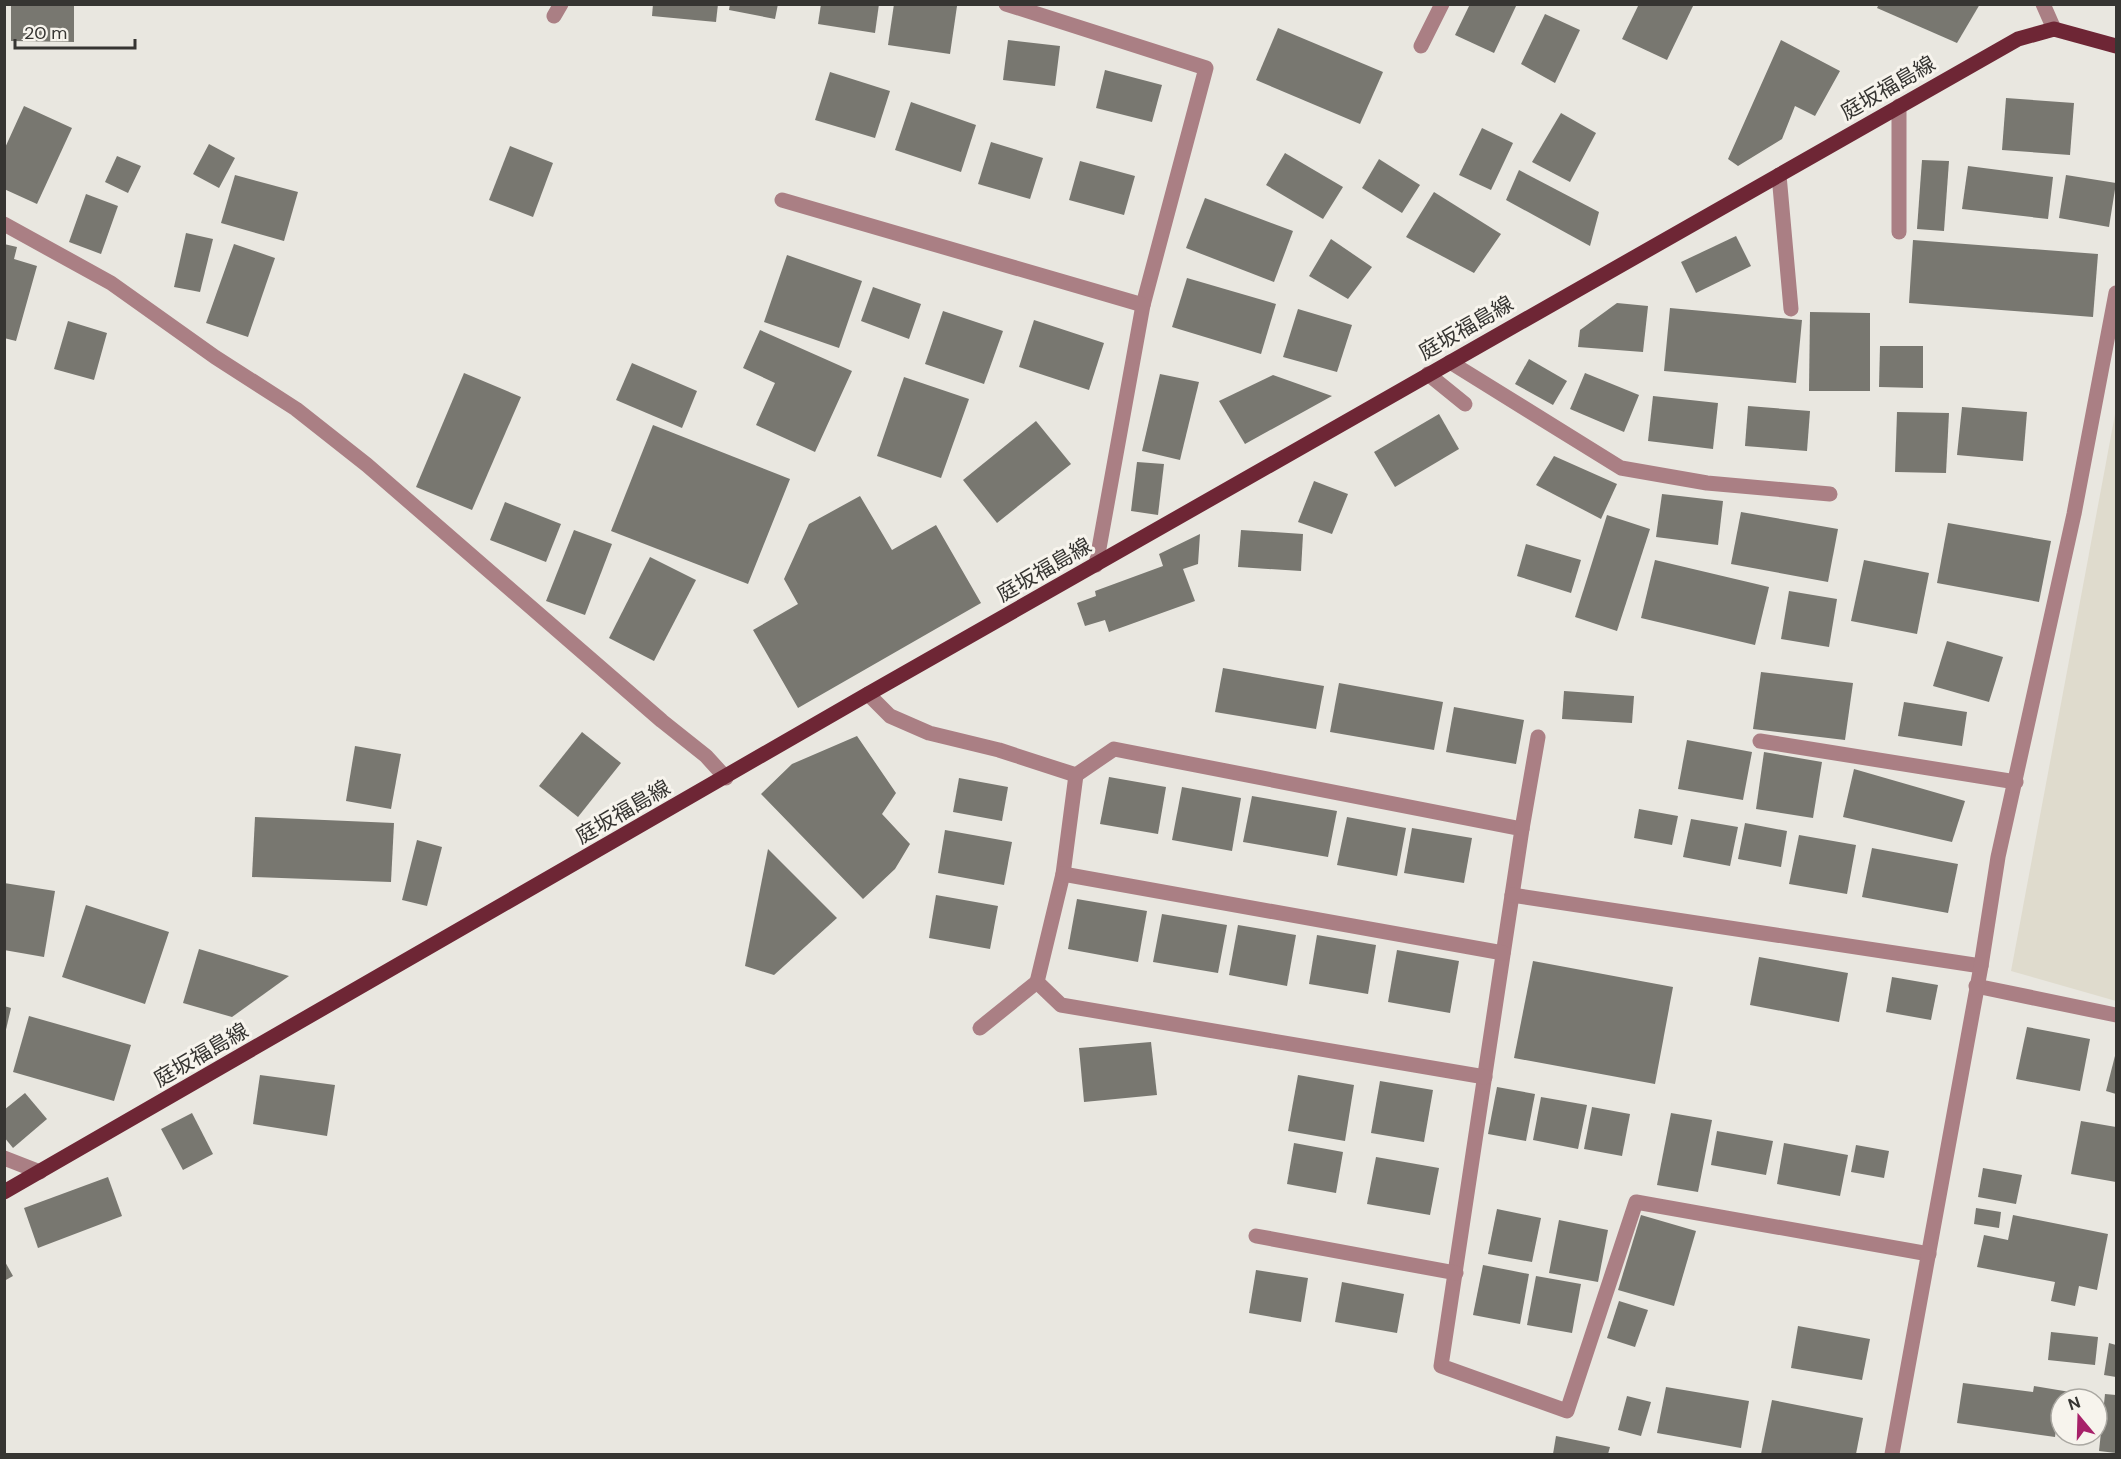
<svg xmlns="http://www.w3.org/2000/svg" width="2121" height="1459" viewBox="0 0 2121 1459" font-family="'DM Sans','Noto Sans JP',sans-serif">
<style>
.built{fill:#dfdbcd}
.building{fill:#787770}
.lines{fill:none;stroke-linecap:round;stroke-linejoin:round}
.minor{stroke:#aa7f84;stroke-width:15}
.major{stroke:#6e2635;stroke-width:15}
.labels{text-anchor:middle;stroke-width:6;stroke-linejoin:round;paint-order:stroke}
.street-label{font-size:21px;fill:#363532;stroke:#f7f4ed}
</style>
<rect width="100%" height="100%" fill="#e9e7e0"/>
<!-- built -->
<polygon class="built" points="2116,409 2116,1001 2011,971"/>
<!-- building -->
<g class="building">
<polygon points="11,4 74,4 74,42 11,41"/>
<polygon points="653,4 718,4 716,22 652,16"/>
<polygon points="730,4 778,4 775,19 729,10"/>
<polygon points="821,4 879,4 875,33 818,24"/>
<polygon points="894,4 957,6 950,54 888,45"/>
<polygon points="1470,4 1517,4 1494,53 1455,35"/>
<polygon points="1639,4 1694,4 1667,60 1622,39"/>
<polygon points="1879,4 1980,4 1957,43 1877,8"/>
<polygon points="1545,14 1580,30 1555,83 1521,64"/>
<polygon points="1278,28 1383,72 1360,124 1256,80"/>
<polygon points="1008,40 1060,46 1055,86 1003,80"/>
<polygon points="1781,40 1840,71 1815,116 1795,106 1782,139 1738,166 1728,159"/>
<polygon points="1105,70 1162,85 1152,122 1096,108"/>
<polygon points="830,72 890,91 875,138 815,120"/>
<polygon points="2006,98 2074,103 2070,155 2002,150"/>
<polygon points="911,102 976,125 961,172 895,150"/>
<polygon points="24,106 72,128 37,204 4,189 4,150"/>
<polygon points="1561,113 1596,133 1570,182 1532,162"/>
<polygon points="1482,128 1513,143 1491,190 1459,175"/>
<polygon points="991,142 1043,158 1030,199 978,184"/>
<polygon points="209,144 235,158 219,188 193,174"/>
<polygon points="510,146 553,163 533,217 489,200"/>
<polygon points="1285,153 1343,187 1323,219 1266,185"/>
<polygon points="117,156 141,166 128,193 105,182"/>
<polygon points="1379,159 1420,185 1402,213 1362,188"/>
<polygon points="1922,160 1949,161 1944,231 1917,229"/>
<polygon points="1080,161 1135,176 1124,215 1069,200"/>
<polygon points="1968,166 2053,177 2048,219 1962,209"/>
<polygon points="1519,170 1599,212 1590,246 1506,200"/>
<polygon points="235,175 298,192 284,241 221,223"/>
<polygon points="2066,175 2116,183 2109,227 2059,218"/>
<polygon points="1434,192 1501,234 1474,273 1406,237"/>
<polygon points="86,194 118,206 101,254 69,242"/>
<polygon points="1205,198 1293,231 1274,282 1186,248"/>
<polygon points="186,233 213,239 200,292 174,287"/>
<polygon points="1736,236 1751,266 1696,293 1681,262"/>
<polygon points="1331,239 1372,267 1348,299 1309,276"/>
<polygon points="1913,240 2098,254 2093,317 1909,303"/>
<polygon points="4,244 17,247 14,259 37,266 16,341 4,338"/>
<polygon points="234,244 275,258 248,337 206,323"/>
<polygon points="787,255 862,281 839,348 764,322"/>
<polygon points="1187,278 1276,304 1261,354 1172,327"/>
<polygon points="873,287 921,304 909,339 861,321"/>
<polygon points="1617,303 1648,306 1643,352 1578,347 1580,330"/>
<polygon points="1670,308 1802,320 1796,383 1664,371"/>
<polygon points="1298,309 1352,325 1337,372 1283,357"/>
<polygon points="943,311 1003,331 984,384 925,364"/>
<polygon points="1810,312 1870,313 1870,391 1809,391"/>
<polygon points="1034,320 1104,343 1089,390 1019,367"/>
<polygon points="68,321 107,333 94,380 54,369"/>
<polygon points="760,330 852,371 815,452 756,425 775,383 743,368"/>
<polygon points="1880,346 1923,346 1923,388 1879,387"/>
<polygon points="1529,359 1567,381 1553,405 1515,384"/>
<polygon points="632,363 697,391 682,428 616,400"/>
<polygon points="464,373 521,397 472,510 416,487"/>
<polygon points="1585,373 1639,395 1624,432 1570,409"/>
<polygon points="1160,374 1199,382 1180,460 1142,451"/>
<polygon points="1273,375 1332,396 1245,444 1219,401"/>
<polygon points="904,377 969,399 941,478 877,456"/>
<polygon points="1653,396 1718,403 1713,449 1648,441"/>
<polygon points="1748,406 1810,411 1807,451 1745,446"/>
<polygon points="1962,407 2027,412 2023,461 1957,455"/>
<polygon points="1897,412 1949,413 1946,473 1895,472"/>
<polygon points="1439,414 1459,449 1395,487 1374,452"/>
<polygon points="1036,421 1071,464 997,523 963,480"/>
<polygon points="653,425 790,479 748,584 611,531"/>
<polygon points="1554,456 1617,484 1601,519 1536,485"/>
<polygon points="1137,462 1164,464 1158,515 1131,511"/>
<polygon points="1314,481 1348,494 1332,534 1298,522"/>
<polygon points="1662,494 1723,501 1718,545 1656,537"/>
<polygon points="860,496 892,550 936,525 981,603 798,708 753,630 798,604 784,579 809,524"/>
<polygon points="505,502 561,524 546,562 490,540"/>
<polygon points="1741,512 1838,529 1828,582 1731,564"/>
<polygon points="1607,515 1650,529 1617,631 1575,617"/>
<polygon points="1948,523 2051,541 2039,602 1937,583"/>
<polygon points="574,530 612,544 585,615 546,601"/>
<polygon points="1241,530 1303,534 1301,571 1238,567"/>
<polygon points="1200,534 1198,564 1183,569 1195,601 1109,632 1105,620 1085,626 1077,603 1096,596 1095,591 1163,566 1159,554"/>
<polygon points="1526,544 1581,560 1571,593 1517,576"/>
<polygon points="650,557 696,580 654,661 609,638"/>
<polygon points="1655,560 1769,587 1755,645 1641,618"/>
<polygon points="1864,560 1929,573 1917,634 1851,621"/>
<polygon points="1789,591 1837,599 1829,647 1781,639"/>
<polygon points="1947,641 2003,657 1989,702 1933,686"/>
<polygon points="1223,668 1324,686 1316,729 1215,712"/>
<polygon points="1761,672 1853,683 1845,740 1753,729"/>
<polygon points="1339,683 1443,702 1434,750 1330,732"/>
<polygon points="1564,691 1634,696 1632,723 1562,719"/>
<polygon points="1904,702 1967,712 1962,746 1898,736"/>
<polygon points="1454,707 1524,720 1516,764 1446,752"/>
<polygon points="582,732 621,763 578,817 539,786"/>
<polygon points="857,736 896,793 882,814 910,844 895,869 863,899 761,794 792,764"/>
<polygon points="1687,740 1752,752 1743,800 1678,789"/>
<polygon points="355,746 401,754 391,809 346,801"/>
<polygon points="1764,752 1822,762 1813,818 1756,809"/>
<polygon points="1854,769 1965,801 1952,842 1843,817"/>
<polygon points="1109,777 1166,787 1158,834 1100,824"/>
<polygon points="959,778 1008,787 1002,821 953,812"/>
<polygon points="1182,787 1241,798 1232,851 1172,840"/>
<polygon points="1252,796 1337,811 1328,857 1243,842"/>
<polygon points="1639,809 1678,816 1672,845 1634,838"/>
<polygon points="255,817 394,823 391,882 252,877"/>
<polygon points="1347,817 1406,828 1397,876 1337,865"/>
<polygon points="1691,819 1738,827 1730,866 1683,857"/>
<polygon points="1745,823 1787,831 1781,867 1738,859"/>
<polygon points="1412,828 1472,838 1464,883 1404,873"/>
<polygon points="945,830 1012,842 1004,885 938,873"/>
<polygon points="1799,835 1856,845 1847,894 1789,884"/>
<polygon points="417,840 442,847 427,906 402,900"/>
<polygon points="1872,848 1958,864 1948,913 1862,897"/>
<polygon points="768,849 837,918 774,975 745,966"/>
<polygon points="4,883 55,891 44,957 4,950"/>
<polygon points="936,895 998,906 990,949 929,938"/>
<polygon points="1077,899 1147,911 1138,962 1068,949"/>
<polygon points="86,905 169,932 145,1004 62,977"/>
<polygon points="1162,914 1227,925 1218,973 1153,962"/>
<polygon points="1238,925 1296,935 1287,986 1229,975"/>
<polygon points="1317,935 1376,945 1368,994 1309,984"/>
<polygon points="199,949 289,976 232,1017 183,1003"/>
<polygon points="1397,950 1459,961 1450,1013 1388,1002"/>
<polygon points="1759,957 1848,973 1839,1022 1750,1005"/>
<polygon points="1533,961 1673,987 1655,1084 1514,1058"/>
<polygon points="1892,977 1938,985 1931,1020 1886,1012"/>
<polygon points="4,1006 11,1008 5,1034 4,1033"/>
<polygon points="29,1016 131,1045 114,1101 13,1072"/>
<polygon points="2027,1027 2090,1039 2080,1091 2016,1079"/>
<polygon points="1151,1042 1157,1095 1084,1102 1079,1048"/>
<polygon points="2116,1052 2116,1094 2106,1091"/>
<polygon points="260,1075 335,1085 327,1136 253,1124"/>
<polygon points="1298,1075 1354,1085 1345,1141 1288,1131"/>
<polygon points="1380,1081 1433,1090 1424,1142 1371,1133"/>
<polygon points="1497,1087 1535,1094 1526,1141 1488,1134"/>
<polygon points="25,1093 47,1119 13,1148 4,1137 4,1110"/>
<polygon points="1541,1097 1587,1105 1578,1149 1533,1140"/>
<polygon points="1592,1107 1630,1114 1622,1156 1584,1149"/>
<polygon points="192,1113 213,1154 183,1170 161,1129"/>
<polygon points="1671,1113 1712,1120 1698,1192 1657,1185"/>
<polygon points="2081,1121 2116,1127 2116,1182 2071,1174"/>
<polygon points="1717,1131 1773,1141 1766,1175 1711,1165"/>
<polygon points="1294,1143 1343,1152 1336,1193 1287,1184"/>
<polygon points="1784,1143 1848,1155 1840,1196 1777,1184"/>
<polygon points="1856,1145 1889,1151 1884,1178 1851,1172"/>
<polygon points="1376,1157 1439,1168 1430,1215 1367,1204"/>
<polygon points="1983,1168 2022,1175 2016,1204 1978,1197"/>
<polygon points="108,1177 122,1216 38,1248 24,1208"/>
<polygon points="1976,1208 2001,1212 1999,1228 1974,1224"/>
<polygon points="1497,1209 1541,1218 1532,1262 1488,1254"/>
<polygon points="1641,1215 1696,1231 1674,1306 1618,1290"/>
<polygon points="2013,1215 2108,1234 2097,1290 2079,1286 2075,1306 2051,1301 2055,1282 1977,1267 1984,1235 2008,1240"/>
<polygon points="1559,1220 1608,1230 1598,1282 1549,1273"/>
<polygon points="4,1260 13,1276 4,1281"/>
<polygon points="1483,1265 1529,1274 1520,1324 1473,1315"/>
<polygon points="1256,1270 1308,1278 1301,1322 1249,1313"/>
<polygon points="1536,1276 1581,1284 1572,1333 1527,1325"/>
<polygon points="1342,1282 1404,1294 1397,1333 1335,1322"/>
<polygon points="1619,1301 1648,1310 1635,1347 1607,1338"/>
<polygon points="1798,1326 1870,1339 1862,1380 1791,1368"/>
<polygon points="2051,1332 2098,1337 2095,1365 2048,1360"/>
<polygon points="2109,1343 2116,1345 2116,1377 2104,1375"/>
<polygon points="1963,1383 2033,1392 2034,1386 2082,1394 2081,1399 2061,1399 2061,1413 2058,1413 2055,1437 1957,1423"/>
<polygon points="1666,1387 1749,1401 1741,1448 1657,1433"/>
<polygon points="2105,1394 2116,1395 2116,1453 2099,1451"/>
<polygon points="1627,1396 1651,1402 1641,1436 1618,1430"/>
<polygon points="1772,1400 1863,1418 1856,1454 1761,1454"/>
<polygon points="1556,1436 1610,1447 1608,1454 1553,1454"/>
</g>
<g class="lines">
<!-- minor -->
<g class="minor">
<polyline points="1006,4 1206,68 1143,305 1096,565"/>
<polyline points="2043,4 2054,29"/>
<polyline points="554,16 561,4"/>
<polyline points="1421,46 1442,4"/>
<polyline points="1779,175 1791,309"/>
<polyline points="782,200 1143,305"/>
<polyline points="4,224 111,283 215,357 296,409 367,465 662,721 706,756 726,778"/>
<polyline points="1899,232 1899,106"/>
<polyline points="1450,362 1621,468 1707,483 1830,494"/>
<polyline points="1428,374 1465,404"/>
<polyline points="868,694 890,716 929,733 999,750 1076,775 1114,749 1522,829 1441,1366 1567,1411 1636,1202 1929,1254"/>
<polyline points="1760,741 2016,782"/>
<polyline points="1076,775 1063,874 1037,982 1061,1005 1485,1077"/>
<polyline points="1522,829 1538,737"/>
<polyline points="1063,874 1503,953"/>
<polyline points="1512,895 1981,966"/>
<polyline points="1976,986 2116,1015"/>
<polyline points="980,1028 1037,982"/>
<polyline points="4,1158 40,1172"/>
<polyline points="1256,1236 1456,1273"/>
<polyline points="1892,1454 1981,966 1998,857 2074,514 2116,293"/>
</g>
<!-- major -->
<polyline class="major" points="4,1192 868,694 2018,39 2054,29 2116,46"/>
</g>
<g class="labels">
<!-- street labels -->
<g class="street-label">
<text transform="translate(1888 88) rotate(-30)" y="7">庭坂福島線</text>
<text transform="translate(1466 328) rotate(-30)" y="7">庭坂福島線</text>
<text transform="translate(1044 570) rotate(-30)" y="7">庭坂福島線</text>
<text transform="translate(623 812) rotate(-30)" y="7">庭坂福島線</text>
<text transform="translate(201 1055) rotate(-30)" y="7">庭坂福島線</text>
</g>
</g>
<!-- border -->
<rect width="2121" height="1459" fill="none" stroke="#363532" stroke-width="12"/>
<!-- north arrow -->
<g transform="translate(2079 1417) rotate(341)"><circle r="28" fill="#f7f4ed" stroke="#aaa8a2" stroke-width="1.5"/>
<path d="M0-4.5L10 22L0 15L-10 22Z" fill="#a72169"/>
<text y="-9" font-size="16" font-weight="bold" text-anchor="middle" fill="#363532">N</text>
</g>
<!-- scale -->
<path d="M15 39v9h120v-9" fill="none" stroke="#363532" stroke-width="3"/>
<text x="24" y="39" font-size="18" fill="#363532" stroke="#f7f4ed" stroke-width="4.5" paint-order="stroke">20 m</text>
</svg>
